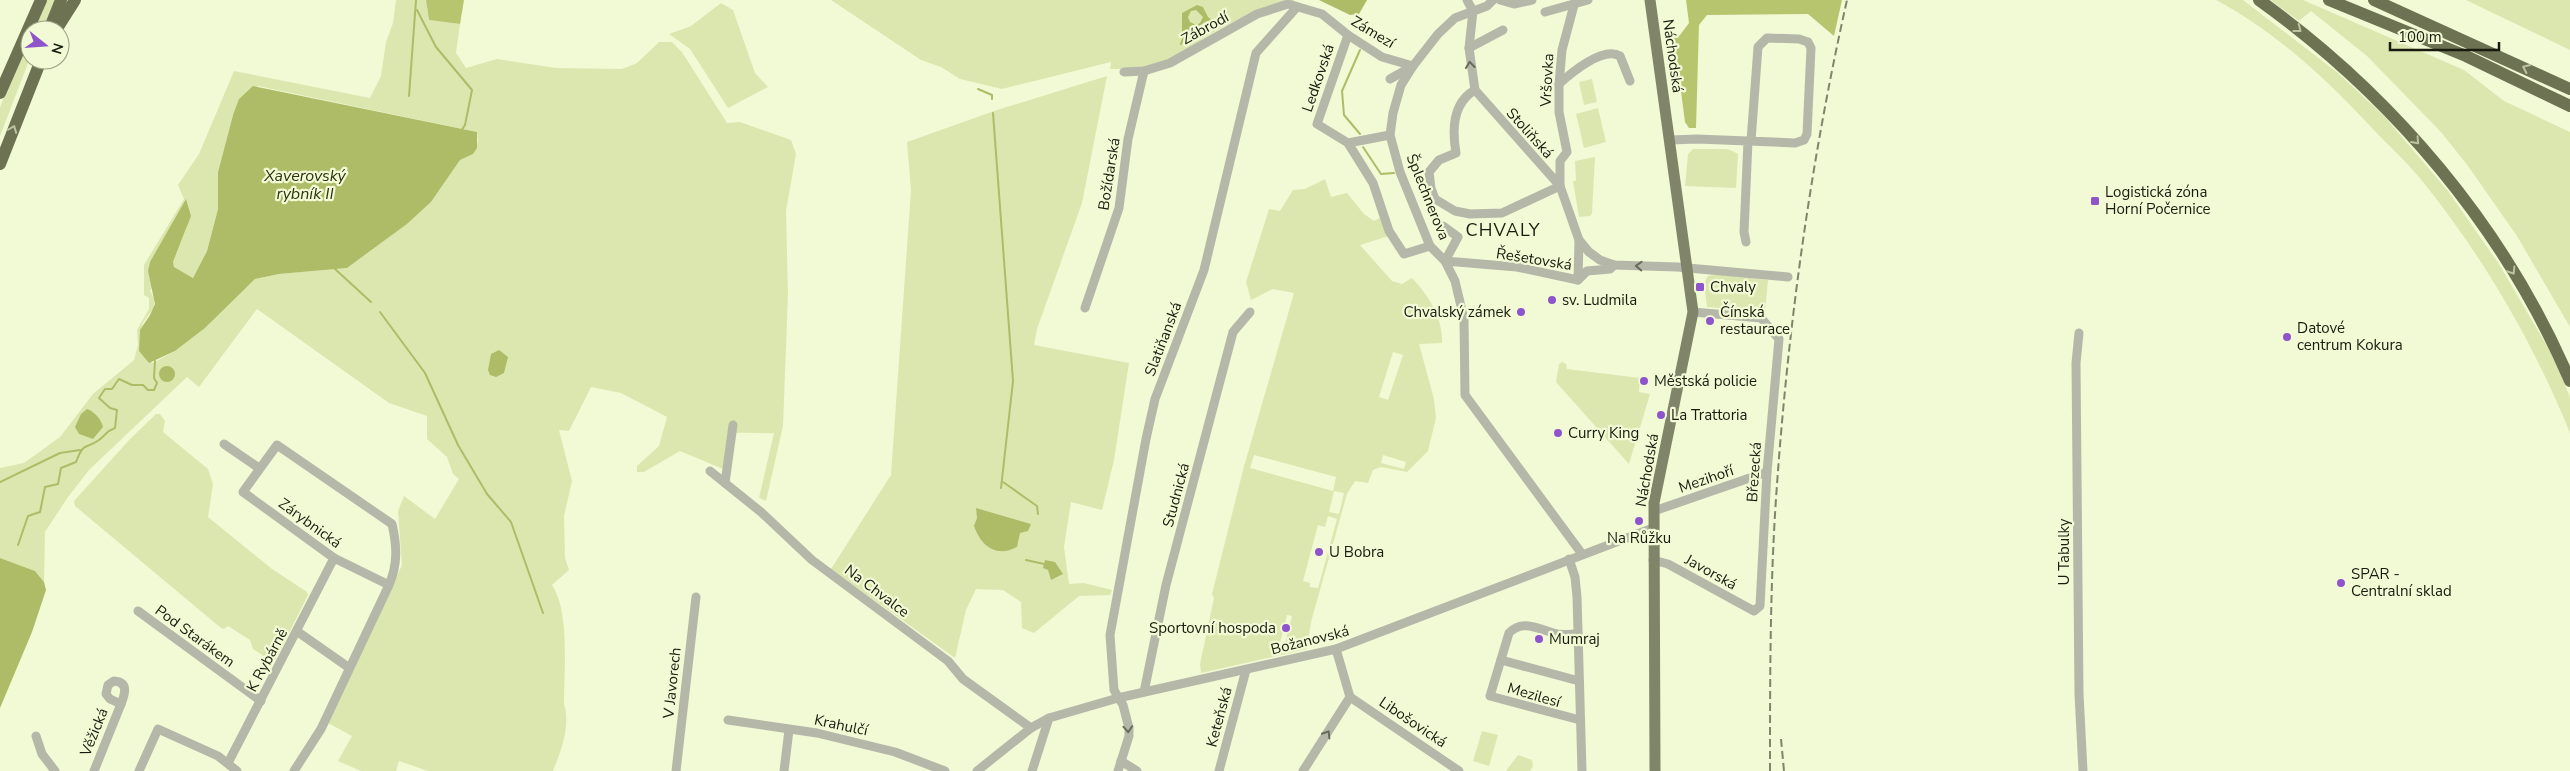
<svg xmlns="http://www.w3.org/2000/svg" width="2570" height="771" viewBox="0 0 2570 771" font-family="'Nunito Sans',sans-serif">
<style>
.green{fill:#dce7b0;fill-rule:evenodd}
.forest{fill:#b7c56f}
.water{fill:#aebc67;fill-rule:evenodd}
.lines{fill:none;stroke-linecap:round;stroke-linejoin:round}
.stream{stroke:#aebc67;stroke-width:2}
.minor{stroke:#b5b8a9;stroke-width:9}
.major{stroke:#808569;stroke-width:11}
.highway{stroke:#6d7352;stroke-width:12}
.rail{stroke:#7f846c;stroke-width:2;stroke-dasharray:8 4;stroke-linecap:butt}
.oneway{stroke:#bdc3a1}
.oneway2{stroke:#676a5c}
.poi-dot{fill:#8e54cb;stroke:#f2f9d5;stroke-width:2}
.labels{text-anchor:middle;stroke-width:4.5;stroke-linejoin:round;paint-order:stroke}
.street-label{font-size:15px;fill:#191b0e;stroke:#f2f9d5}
.poi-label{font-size:15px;fill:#191b0e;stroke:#f2f9d5;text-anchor:start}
.water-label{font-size:16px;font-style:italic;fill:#2d320e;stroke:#f2f9d5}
.quarter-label{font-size:18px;letter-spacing:1px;fill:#191b0e;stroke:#f2f9d5}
</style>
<rect width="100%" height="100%" fill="#f2f9d5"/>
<!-- green -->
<g class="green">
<polygon points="45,0 57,0 43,30 31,30"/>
<path d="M396 0H426L429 20 460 24 456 53 466 68 497 59 556 68 622 69 637 63 659 42H672L682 52 727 123 740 122 791 140 796 154 786 211 788 295 783 426 766 501 759 498 774 433C759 434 744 431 729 434L723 469 680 451 644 472H637V466L659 446 667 417 621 393 591 387 569 431 559 430 572 481 564 516 565 558 569 570 552 585C570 612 564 670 564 704 571 725 561 751 553 771H428L399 761 396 771H361L338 761 352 736 328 723 402 565 398 511 404 496 435 519 459 479 453 474 447 457 427 439V416L389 403 257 309 199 387 187 377 89 470 68 497 45 532 44 582 35 571 0 558V468L24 463 60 437 93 394 134 360 138 345 137 330 149 309V298L144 295V265L184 199 178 185 199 154 234 71 370 98 381 76 386 42 393 23ZM258 86 477 132 478 141 473 154 460 160 431 202 407 224 347 268 279 274 255 279 205 328 175 351 153 363 140 351C141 343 141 334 142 326 146 312 162 310 150 291L187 227 173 262 174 267 193 278 207 251 218 209V172L233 115Z"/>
<path d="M831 0H1294V2C1272 0 1222 27 1203 39 1192 46 1182 56 1171 61 1151 69 1131 69 1110 69L1111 62 1002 89 960 79 941 67 921 60Z"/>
<path d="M2216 0H2243L2338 73 2384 116 2448 191 2499 264 2554 358 2570 397V433C2533 342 2484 258 2423 182 2407 162 2388 145 2371 127 2325 78 2276 32 2216 0Z"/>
<polygon points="2270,0 2303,0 2464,70 2504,101 2570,132 2570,327 2517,236 2468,166 2441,132 2367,56 2311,11 2299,21"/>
<polygon points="2466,0 2570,0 2570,50"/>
<polygon points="721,3 733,10 755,73 768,87 728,108 690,49 669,34 691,26"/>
<polygon points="30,33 30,58 0,136 0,107"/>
<polygon points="1107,76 1082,203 1037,329 1034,345 1129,363 1114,460 1102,510 1071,502 1064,547 1069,584 1084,583 1112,590 1110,595 1079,596 1034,633 1022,628 1021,602 1003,590 976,589 966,610 955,658 831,569 891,475 911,190 907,142 997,110"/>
<polygon points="1592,79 1597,102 1584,105 1579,82"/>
<polygon points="1598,108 1606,142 1584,148 1576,114"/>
<polygon points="1693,149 1728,149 1738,154 1736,188 1685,186 1688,154"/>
<polygon points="1595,157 1592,213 1590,216 1579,217 1573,181 1576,181 1575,161"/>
<path d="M1325 179 1331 197 1347 193 1364 214 1374 221 1381 217 1389 236 1360 245 1392 281 1402 284 1412 278C1430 297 1443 319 1442 343L1419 344 1434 399 1436 418 1428 451 1407 472 1381 467 1373 470 1368 483 1355 481 1347 494 1311 622 1307 649 1201 673 1200 664 1214 598 1212 594 1243 470 1294 293 1273 289 1251 300 1246 282 1269 209 1280 211 1293 190 1305 189ZM1393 352 1403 355 1388 400 1379 397ZM1254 455 1336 477 1333 491 1250 468ZM1383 455 1406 462 1404 469 1381 463ZM1334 491 1344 493 1339 514 1329 512ZM1328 516 1337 519 1318 588 1310 587V583L1303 581 1318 525 1325 527ZM1287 615 1292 616 1284 647 1294 644V647L1278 651Z"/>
<polygon points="1718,274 1768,280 1765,312 1707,307 1704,283 1708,276"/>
<polygon points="1562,362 1566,364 1567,369 1640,378 1639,392 1650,394 1629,464 1556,382 1559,364"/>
<polygon points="156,414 160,414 165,421 163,432 208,469 213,484 208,517 272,569 307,592 308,595 276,659 270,660 253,649 250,640 228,626 224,629 221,628 75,506 74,501 130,439"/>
<polygon points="1482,731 1498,735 1489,766 1473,761"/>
<polygon points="1518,755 1532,760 1533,766 1530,771 1506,771"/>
</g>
<!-- forest -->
<g class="forest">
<polygon points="426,0 464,0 460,24 429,20"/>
<polygon points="1686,0 1842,0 1834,36 1808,14 1707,15 1699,25 1696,128 1689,128 1685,122 1674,38 1680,35 1689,23"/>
</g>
<!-- water -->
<g class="water">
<polygon points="1319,0 1367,0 1359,14 1350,15"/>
<path d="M1197 5 1203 7 1208 17 1212 20 1205 22 1186 35 1182 33V13ZM1196 10 1203 17 1200 23 1196 25 1190 22 1188 17 1191 11Z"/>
<polygon points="253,86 477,132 477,148 473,154 460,160 431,202 407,224 347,268 279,274 255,279 205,328 175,351 149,363 139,351 140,330 150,315 155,304 148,271 150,262 186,199 191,216 173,262 174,267 193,278 207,251 218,209 218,172 233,115 239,99"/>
<polygon points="499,350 508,357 504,373 496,377 490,375 488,370 491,354"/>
<circle cx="167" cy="374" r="8"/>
<path d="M87 409C95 412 101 419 103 427L93 439 79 434 75 427 81 414Z"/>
<path d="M976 508 1031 524 1028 531 1020 533 1017 547C996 558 981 546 974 526L977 518Z"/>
<polygon points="0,558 35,571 44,582 46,590 32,632 0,708"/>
<polygon points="1045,560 1055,562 1063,574 1051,580 1048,570 1043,568"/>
</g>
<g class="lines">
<!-- stream -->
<g class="stream">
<polyline points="417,10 436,47 472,90 465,125 461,131"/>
<polyline points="1211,21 1219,25"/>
<polyline points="1181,44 1185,34"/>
<polyline points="1360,50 1342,91 1344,115 1360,134"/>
<polyline points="978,89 992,95 992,99"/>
<polyline points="409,96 416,0"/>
<polyline points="993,113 1013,381 1001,488"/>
<polyline points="1363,147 1381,174 1394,173"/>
<polyline points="335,269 371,302"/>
<polyline points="380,312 425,373 458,445 487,494 511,522 543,613"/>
<polyline points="0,482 60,453 80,450"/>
<polyline points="1003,482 1037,506 1038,514"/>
<path d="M18 545 28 516 40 512 45 487 58 484 61 468 76 462C84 441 85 450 99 440 106 435 106 431 115 428L117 410 110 408 99 398 105 389H112L119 379 132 385H143L148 390H154L157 383 154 378 155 361"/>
<polyline points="1026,560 1044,564"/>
</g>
<!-- minor -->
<g class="minor">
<polyline points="1467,0 1473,11 1469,48 1475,90 1560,186 1579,240 1589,252 1600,260 1614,265 1677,267 1788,277"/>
<polyline points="1493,0 1487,6 1455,18 1438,34 1413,66 1401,85 1393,113 1390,135 1400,172 1430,246 1445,261 1455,281 1464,319 1465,395 1582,554"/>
<polyline points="1500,0 1514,4 1532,0"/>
<polyline points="1545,12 1588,0"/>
<polyline points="1348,35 1317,124 1348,143 1390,135"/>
<polyline points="1469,48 1503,30"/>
<polyline points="1124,72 1144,71 1170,63 1257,14 1288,4 1322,14 1348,35 1382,57 1413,66"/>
<polyline points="1390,79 1413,66"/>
<path d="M1559 84C1571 73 1603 46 1620 56L1630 81"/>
<path d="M1475 90C1452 103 1452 130 1456 153L1439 160 1429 172 1431 188 1435 199 1455 211 1470 214 1502 213 1560 186"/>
<polyline points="1670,140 1697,139 1748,141 1744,232 1746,242"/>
<polyline points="1748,141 1795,143 1804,140 1807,134 1811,48 1808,42 1799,39 1767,38 1758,47 1751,141"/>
<polyline points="1348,143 1373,183 1389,231 1404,254 1430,246"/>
<polyline points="1560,186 1560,161 1567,152 1559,112 1559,84 1562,50 1574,5"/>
<polyline points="1443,226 1458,237 1445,261 1517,267 1578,280 1579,240"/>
<polyline points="1578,280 1587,271 1610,269 1614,265"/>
<polyline points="1085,308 1119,208 1128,139 1144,71"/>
<polyline points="2079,333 2076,363 2079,694 2083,771"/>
<polyline points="224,444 259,468"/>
<polyline points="710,471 761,512 812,560 948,661 963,679 1031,728"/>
<polyline points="725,483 733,425"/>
<polyline points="1654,511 1767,472"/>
<polyline points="1569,559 1575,577 1577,597 1582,771"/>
<polyline points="1653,560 1668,564 1754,611 1760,606 1767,472 1779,339 1761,318 1693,312"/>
<polyline points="138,611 261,701"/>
<polyline points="298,632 348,667"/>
<path d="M1578 634C1571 634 1564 635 1557 634 1540 630 1523 618 1509 633L1490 696 1580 720"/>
<polyline points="1336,649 1350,697"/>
<polyline points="1501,660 1579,681"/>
<path d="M114 681C129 682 125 694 121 704L110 699 106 694 108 685Z"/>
<polyline points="1144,692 1166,585 1233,332 1250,312"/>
<polyline points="1350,697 1459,771"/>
<polyline points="728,720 817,733 895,752 945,771"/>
<polyline points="36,736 42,754 55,771"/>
<polyline points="1121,761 1137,771"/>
<polyline points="228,763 334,558"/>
<polyline points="94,771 121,704"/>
<polyline points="139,771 158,729 218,756 237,771"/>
<path d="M294 771 321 729 389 585C398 564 397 546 392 524L277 445 243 492 334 558 389 585"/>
<polyline points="676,771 696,597"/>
<polyline points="784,771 789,730"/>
<polyline points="977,771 1031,728 1049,718 1118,698 1336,649 1653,528"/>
<polyline points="1032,771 1049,718"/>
<polyline points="1118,771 1129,736 1129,728 1123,705 1114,690 1110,635 1146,439 1155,399 1204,270 1256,53 1297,7"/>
<polyline points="1219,771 1246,670"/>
<polyline points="1303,771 1350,697"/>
</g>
<!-- major -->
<polyline class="major" points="1650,0 1693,312 1654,503 1655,771"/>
<!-- highway -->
<g class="highway">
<path d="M2259 0C2393 96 2505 228 2570 381"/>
<polyline points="2329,0 2466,56 2570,106"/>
<polyline points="2374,0 2570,89"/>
<polyline points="49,30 61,0"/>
<polyline points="56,30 75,0"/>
<polyline points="0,93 41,0"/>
<polyline points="0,164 41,60"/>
</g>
<!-- rail -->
<g class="rail">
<polyline points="1781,739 1784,771"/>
<path d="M1770 771C1770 685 1770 599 1775 514 1786 341 1809 169 1847 0"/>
</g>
</g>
<!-- one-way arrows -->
<defs><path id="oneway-chevron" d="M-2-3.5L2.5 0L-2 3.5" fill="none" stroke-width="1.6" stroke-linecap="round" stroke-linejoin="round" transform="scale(1.25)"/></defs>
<g class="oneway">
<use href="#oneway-chevron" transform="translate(2298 29) rotate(38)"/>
<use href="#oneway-chevron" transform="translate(2526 68) rotate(-155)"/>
<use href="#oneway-chevron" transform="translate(13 129) rotate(-69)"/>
<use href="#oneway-chevron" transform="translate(2416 141) rotate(48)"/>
<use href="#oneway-chevron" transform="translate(2512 271) rotate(58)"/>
</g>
<g class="oneway2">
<use href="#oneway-chevron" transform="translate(1470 65) rotate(-96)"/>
<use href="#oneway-chevron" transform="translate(1639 266) rotate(-178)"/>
<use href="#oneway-chevron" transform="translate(1128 729) rotate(86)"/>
<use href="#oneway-chevron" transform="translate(1327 734) rotate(-58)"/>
</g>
<!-- markers -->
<g class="poi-dot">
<rect x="2090" y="196" width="10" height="10" rx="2.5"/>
<rect x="1695" y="282" width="10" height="10" rx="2.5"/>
<circle cx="1552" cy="300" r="5"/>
<circle cx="1521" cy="312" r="5"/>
<circle cx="1710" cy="321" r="5"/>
<circle cx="2287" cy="337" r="5"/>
<circle cx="1644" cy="381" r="5"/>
<circle cx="1661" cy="415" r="5"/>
<circle cx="1558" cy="433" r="5"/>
<circle cx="1639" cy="521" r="5"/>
<circle cx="1319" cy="552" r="5"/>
<circle cx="2341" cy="583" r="5"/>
<circle cx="1286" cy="628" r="5"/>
<circle cx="1539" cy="639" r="5"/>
</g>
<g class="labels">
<!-- street labels -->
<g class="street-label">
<text transform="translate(1205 28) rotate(-29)" y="5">Zábrodí</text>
<text transform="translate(1373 32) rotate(31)" y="5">Zámezí</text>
<text transform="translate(1673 56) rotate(82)" y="5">Náchodská</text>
<text transform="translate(1318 78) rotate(-71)" y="5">Ledkovská</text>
<text transform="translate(1547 80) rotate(-87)" y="5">Vršovka</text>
<text transform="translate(1530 133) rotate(48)" y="5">Stoliňská</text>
<text transform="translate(1109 174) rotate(-81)" y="5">Božídarská</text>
<text transform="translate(1428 197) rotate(68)" y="5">Šplechnerova</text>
<text transform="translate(1534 259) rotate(9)" y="5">Řešetovská</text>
<text transform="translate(1163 339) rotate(-69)" y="5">Slatiňanská</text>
<text transform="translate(1647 470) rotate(-80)" y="5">Náchodská</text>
<text transform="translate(1754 472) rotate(-86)" y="5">Březecká</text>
<text transform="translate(1706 479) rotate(-19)" y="5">Mezihoří</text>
<text transform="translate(1176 495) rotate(-75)" y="5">Studnická</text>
<text transform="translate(310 523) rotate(36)" y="5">Zárybnická</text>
<text transform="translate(2064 552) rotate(-90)" y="5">U Tabulky</text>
<text transform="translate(1711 572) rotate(29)" y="5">Javorská</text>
<text transform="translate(877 591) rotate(37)" y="5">Na Chvalce</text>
<text transform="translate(195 636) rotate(36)" y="5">Pod Starákem</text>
<text transform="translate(1310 640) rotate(-14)" y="5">Božanovská</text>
<text transform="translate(267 660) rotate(-62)" y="5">K Rybárně</text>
<text transform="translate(672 683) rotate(-84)" y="5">V Javorech</text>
<text transform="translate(1534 695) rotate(16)" y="5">Mezilesí</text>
<text transform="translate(1219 717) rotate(-75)" y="5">Keteňská</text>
<text transform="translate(1413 722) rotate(34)" y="5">Libošovická</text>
<text transform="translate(841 725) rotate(12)" y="5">Krahulčí</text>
<text transform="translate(94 732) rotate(-68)" y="5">Věžická</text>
</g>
<!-- poi labels -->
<g class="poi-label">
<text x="2105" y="197">Logistická zóna<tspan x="2105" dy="17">Horní Počernice</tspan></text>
<text x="1710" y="292">Chvaly</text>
<text x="1562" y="305">sv. Ludmila</text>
<text x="1511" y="317" text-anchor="end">Chvalský zámek</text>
<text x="1720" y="317">Čínská<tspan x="1720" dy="17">restaurace</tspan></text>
<text x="2297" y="333">Datové<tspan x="2297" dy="17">centrum Kokura</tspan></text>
<text x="1654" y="386">Městská policie</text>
<text x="1671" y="420">La Trattoria</text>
<text x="1568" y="438">Curry King</text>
<text x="1639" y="543" text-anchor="middle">Na Růžku</text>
<text x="1329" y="557">U Bobra</text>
<text x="2351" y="579">SPAR -<tspan x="2351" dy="17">Centralní sklad</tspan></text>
<text x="1276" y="633" text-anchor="end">Sportovní hospoda</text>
<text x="1549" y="644">Mumraj</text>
</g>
<!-- water labels -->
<g class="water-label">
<text x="305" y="181">Xaverovský<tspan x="305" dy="18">rybník II</tspan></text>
</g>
<!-- quarter labels -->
<g class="quarter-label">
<text x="1503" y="236">CHVALY</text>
</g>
</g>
<!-- north arrow -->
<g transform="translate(45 45) rotate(107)"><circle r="24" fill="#f2f9d5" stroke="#9ba085"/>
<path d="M0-4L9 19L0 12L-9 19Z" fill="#8e54cb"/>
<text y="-8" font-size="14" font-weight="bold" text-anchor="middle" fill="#191b0e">N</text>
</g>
<!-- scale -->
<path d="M2390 42v8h109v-8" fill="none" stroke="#191b0e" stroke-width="2.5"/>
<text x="2398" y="42" font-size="15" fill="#191b0e" stroke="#f2f9d5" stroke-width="4" paint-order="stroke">100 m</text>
</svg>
